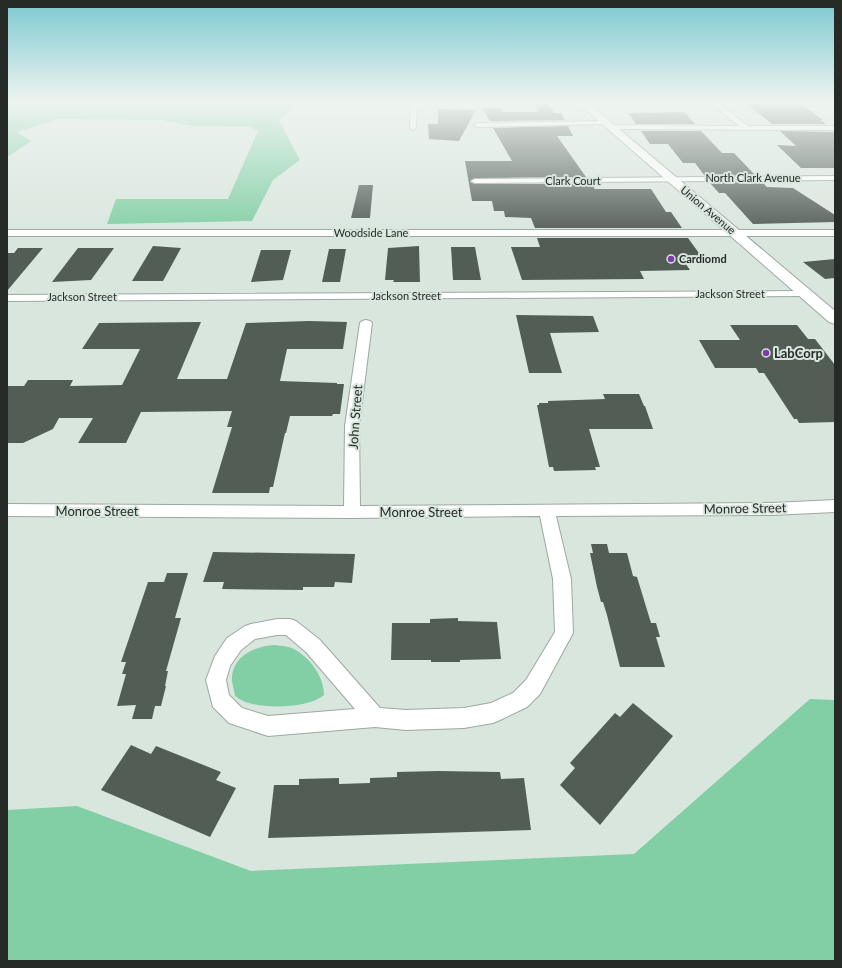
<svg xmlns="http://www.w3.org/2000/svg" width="842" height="968" viewBox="0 0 842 968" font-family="Lato,sans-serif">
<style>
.green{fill:#82cfa5}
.building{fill:#525d56}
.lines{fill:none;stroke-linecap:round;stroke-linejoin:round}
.street-casing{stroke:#9ca8a0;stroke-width:2}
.secondary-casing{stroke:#9ca8a0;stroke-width:2}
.street{fill:#fff;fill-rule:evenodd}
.secondary{fill:#fff;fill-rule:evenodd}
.poi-dot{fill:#803aae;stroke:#d9e6de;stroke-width:1.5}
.labels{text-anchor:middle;stroke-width:4;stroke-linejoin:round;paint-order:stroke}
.far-street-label{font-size:11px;fill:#262b28;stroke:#d9e6de}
.far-poi-label{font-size:11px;font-weight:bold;fill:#262b28;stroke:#d9e6de;text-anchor:start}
.poi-label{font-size:13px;font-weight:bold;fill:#262b28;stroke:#d9e6de;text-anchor:start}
.street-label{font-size:13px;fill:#262b28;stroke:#d9e6de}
</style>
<rect width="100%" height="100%" fill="#d9e6de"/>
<!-- green -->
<g class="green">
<polygon points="7,102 296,102 279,121 300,160 273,180 252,221 107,224 116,199 228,199 258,131 250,127 193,126 161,120 57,119 17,132 31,141 7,157"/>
<path d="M275 645C281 646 288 646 294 649 310 658 324 676 324 695 309 708 267 709 249 703 244 702 239 699 235 696 234 691 233 686 232 681 231 656 255 646 275 645Z"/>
<polygon points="810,699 835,700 835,961 7,961 7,810 77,806 251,871 634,854"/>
</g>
<!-- building -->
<g class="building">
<polygon points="534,102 548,102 554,113 561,113 565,120 490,121 482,108 501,108 502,112 538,112"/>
<polygon points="799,103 823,120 820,120 826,124 772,124 747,104"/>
<polygon points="438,109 476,110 459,141 429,139 428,124 438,124"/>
<polygon points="684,112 695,124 636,124 628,113"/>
<polygon points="568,126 573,136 557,136 586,177 475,178 470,182 475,184 591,184 595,189 651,189 666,212 671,212 682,228 535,228 531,218 505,217 504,211 494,211 492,201 472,201 465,161 512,161 493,128"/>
<polygon points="641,131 701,131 722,153 734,153 755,175 705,176 695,163 683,163 668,144 650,144"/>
<polygon points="780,131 835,132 835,168 801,168 777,145 796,146"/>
<polygon points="762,182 767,187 793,188 835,215 835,222 753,224 725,193 719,193 710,183"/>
<polygon points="359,185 373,185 370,218 351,218"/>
<polygon points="537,238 688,238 704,260 683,260 690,270 640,271 644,279 522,280 511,247 540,247"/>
<polygon points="153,246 181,248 163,281 132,281"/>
<polygon points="419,246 420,282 393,282 394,280 385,280 388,248"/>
<polygon points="451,247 475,247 481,280 453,280"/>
<polygon points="18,248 43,248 7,291 7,253 14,253"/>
<polygon points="78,248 114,248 91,280 52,282"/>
<polygon points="329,249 346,249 340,282 322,282"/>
<polygon points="261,250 291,250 283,280 251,282"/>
<polygon points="835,259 835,278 825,279 803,262"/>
<polygon points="516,315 593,316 599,332 550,333 562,373 529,373"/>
<polygon points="309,321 347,322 343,349 287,349 280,381 337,383 337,384 344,384 340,414 333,414 332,416 290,416 286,433 285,433 273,487 270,487 269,493 212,493 232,427 227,427 232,411 141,412 126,443 78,443 93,418 59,418 53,429 23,443 7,443 7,386 24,386 28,380 73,380 70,386 122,385 140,349 82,349 99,323 201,322 177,379 227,379 246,323"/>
<polygon points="730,325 797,325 808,339 815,339 835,365 835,422 799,423 797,419 794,419 764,373 759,373 756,368 715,368 699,340 740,340"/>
<polygon points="603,394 639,394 644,406 645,406 653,429 589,429 600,467 595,467 596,470 554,471 553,467 549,467 537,405 539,405 539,403 548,403 548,401 605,399"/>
<polygon points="591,544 607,544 609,553 627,553 633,576 637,577 651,623 656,623 660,637 656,637 665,667 620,667 607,615 603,602 601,602 597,587 590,553 593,553"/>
<polygon points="213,552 280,553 355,554 352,583 335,582 334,587 303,587 303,590 222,589 224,582 203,582"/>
<polygon points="167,573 188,573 175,618 181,618 166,671 168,671 165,686 166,686 161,706 155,706 152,719 132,719 136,705 117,706 126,674 122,674 126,662 121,662 148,582 164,582"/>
<polygon points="458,618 458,621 497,622 501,659 460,660 460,662 431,662 431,660 391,660 392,623 430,623 430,619"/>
<polygon points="633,703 673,736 600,825 560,785 575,768 570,763 615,713 620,717"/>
<polygon points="131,745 151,754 156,746 221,772 216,780 236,788 210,837 101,790"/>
<polygon points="438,771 500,772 501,779 524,778 531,830 268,838 274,785 299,785 299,779 339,778 339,784 370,783 370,778 397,777 397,772"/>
</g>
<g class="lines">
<!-- street casing -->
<g class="street-casing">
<g id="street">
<polygon points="411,102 417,102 416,128 413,130 410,128"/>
<polygon points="710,102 716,102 748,126 835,126 835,130 611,129 608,127 611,125 739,126"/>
<polygon points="606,121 608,122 608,124 477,127 474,125 477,123"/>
<polygon points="835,176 835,180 475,183 471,181 475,179"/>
<rect x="7" y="230" width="828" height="6"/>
<polygon points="805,291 810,294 809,296 7,301 7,295"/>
<path d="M366 320 370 321 372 323 359 426 360 506 772 503 835 500V512L772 515 556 516 571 579 573 633 540 694 527 707 500 720 493 723 464 728 406 730 375 727 268 736 229 723 213 707 206 680 215 656 227 638 245 626 251 624 277 619H290L296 621 320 640 380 708 406 710 464 708 491 703 513 693 526 680 555 632 553 579 540 516 352 518 7 516V504L344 506 345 426 360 323 362 321ZM277 635H286L306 652 355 709 268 716 242 708 229 695 226 680 230 666 241 650 255 639Z"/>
</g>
</g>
<!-- secondary casing -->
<g class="secondary-casing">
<polygon id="secondary" points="577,102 587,102 835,311 835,324 829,322"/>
</g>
<!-- street -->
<use href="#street" class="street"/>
<!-- secondary -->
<use href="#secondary" class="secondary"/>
</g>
<!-- sky -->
<linearGradient id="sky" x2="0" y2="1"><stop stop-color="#7cc8d0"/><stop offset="0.43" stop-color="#eef4f0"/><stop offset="1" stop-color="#eef4f0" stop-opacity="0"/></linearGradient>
<rect width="842" height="237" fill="url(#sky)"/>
<!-- markers -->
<g class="poi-dot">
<circle cx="671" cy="259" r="4"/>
<circle cx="766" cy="353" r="4"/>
</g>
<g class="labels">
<!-- far-street labels -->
<g class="far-street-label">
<text x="753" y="182">North Clark Avenue</text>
<text x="573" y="185">Clark Court</text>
<text transform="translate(708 210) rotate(40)" y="4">Union Avenue</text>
<text x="371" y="237">Woodside Lane</text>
<text x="730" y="298">Jackson Street</text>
<text x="406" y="300">Jackson Street</text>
<text x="82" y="301">Jackson Street</text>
</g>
<!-- far-poi labels -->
<g class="far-poi-label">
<text x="679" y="263">Cardiomd</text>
</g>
<!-- poi labels -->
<g class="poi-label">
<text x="774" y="358">LabCorp</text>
</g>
<!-- street labels -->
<g class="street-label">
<text transform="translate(355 417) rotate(-86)" y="5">John Street</text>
<text transform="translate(745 508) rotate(-1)" y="5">Monroe Street</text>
<text x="97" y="516">Monroe Street</text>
<text x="421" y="517">Monroe Street</text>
</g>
</g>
<!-- border -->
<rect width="842" height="968" fill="none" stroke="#262b28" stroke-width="16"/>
</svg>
